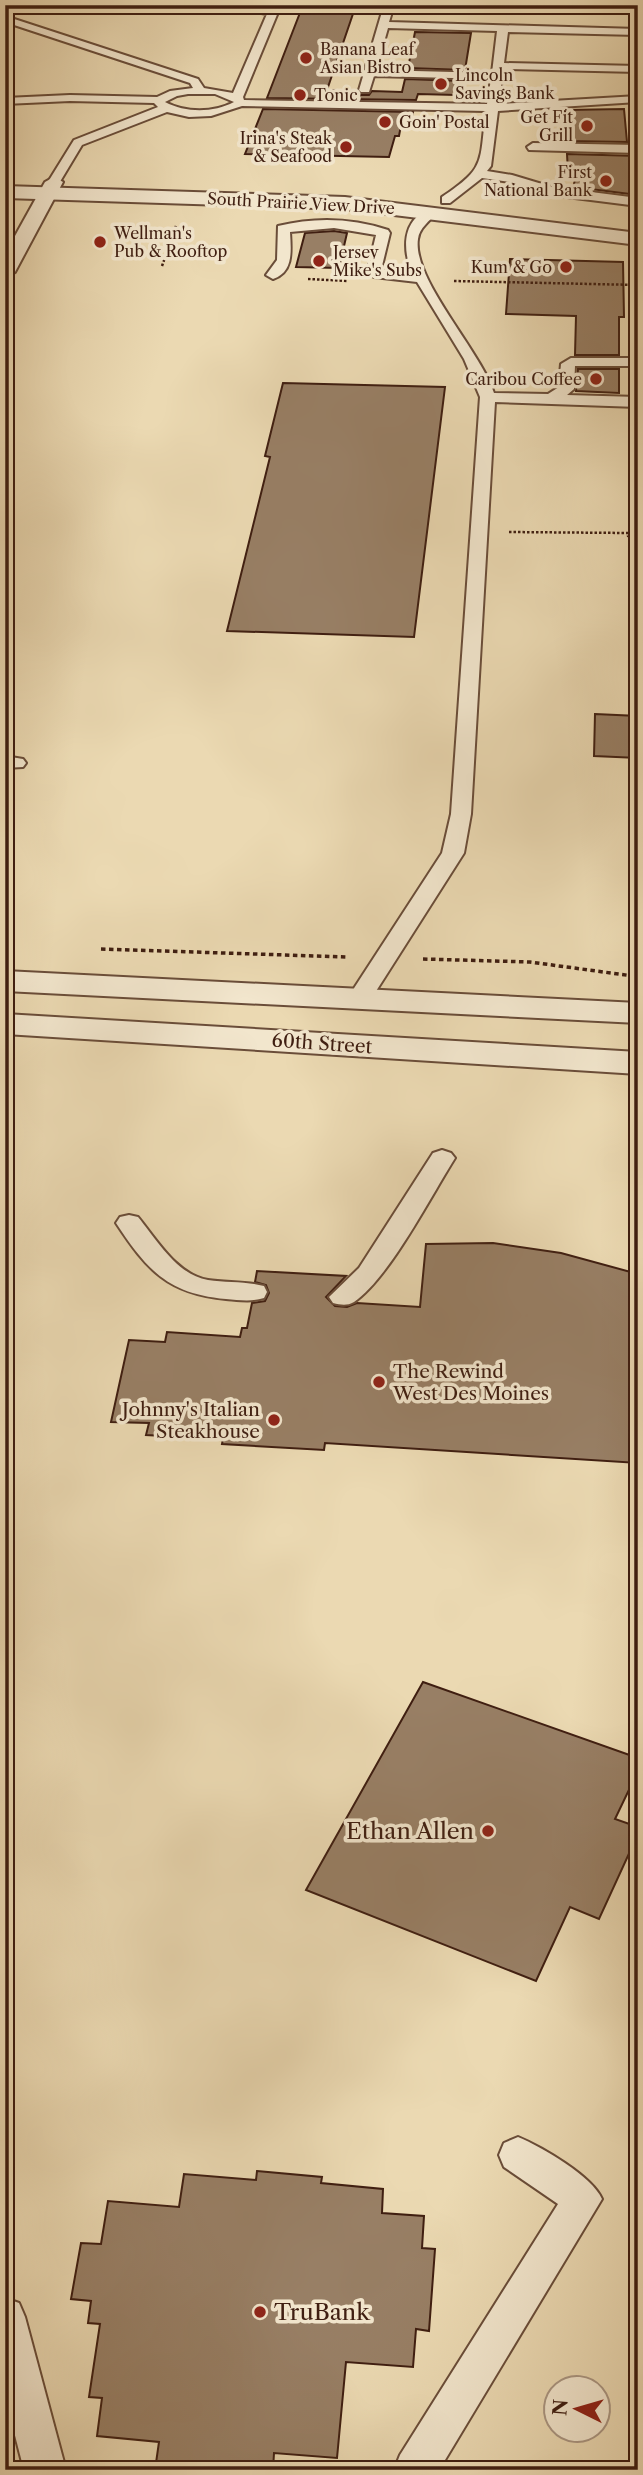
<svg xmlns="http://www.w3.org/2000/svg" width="643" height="2475" viewBox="0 0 643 2475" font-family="'Libre Caslon Text',serif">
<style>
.building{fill:#987f65;stroke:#3f1e11;stroke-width:2}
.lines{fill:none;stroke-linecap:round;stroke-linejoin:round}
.service-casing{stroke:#6a4d39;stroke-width:4}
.minor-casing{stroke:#6a4d39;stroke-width:4}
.tertiary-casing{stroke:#6a4d39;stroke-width:4}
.path-far1{stroke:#3f1e11;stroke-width:2.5;stroke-dasharray:2.5 2;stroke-linecap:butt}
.path{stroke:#3f1e11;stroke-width:3.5;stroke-dasharray:4.5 3.5;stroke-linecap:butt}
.service{fill:#f2e6cd;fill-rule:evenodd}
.minor{fill:#f2e6cd;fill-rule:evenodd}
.tertiary{fill:#f2e6cd;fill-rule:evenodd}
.poi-dot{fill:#8f2418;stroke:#f2e6cd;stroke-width:2.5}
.labels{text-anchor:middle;stroke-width:7;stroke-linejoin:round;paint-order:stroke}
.far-poi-label{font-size:16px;fill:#3f1e11;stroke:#f2e6cd;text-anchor:start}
.far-street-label{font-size:16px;fill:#3f1e11;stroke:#f2e6cd}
.street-label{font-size:19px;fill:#3f1e11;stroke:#f2e6cd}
.poi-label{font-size:19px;fill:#3f1e11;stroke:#f2e6cd;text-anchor:start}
.near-poi-label{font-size:23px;fill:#3f1e11;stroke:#f2e6cd;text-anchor:end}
</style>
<rect width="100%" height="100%" fill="#ebd9b2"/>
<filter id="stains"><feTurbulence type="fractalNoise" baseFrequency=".00286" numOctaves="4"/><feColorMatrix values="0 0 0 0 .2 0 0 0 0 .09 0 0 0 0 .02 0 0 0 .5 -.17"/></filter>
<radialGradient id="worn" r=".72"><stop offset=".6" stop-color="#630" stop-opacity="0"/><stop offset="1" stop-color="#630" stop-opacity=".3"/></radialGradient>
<!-- building -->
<g class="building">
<polygon points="303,5 356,5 327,90 357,91 361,95 369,95 372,91 402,92 405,79 463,81 462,87 457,87 456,95 418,94 416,100 267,98"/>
<polygon points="415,32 471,33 465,70 408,68"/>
<polygon points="263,109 413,112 410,126 401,125 399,136 395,136 389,157 245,154"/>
<polygon points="624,109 627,142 567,141 565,110"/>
<polygon points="567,154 638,156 638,195 574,187 575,173 568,173"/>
<polygon points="334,231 347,233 339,268 296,267 305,233"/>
<polygon points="510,259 623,262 624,317 619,317 619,355 575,355 576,316 506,314"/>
<polygon points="578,369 619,369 619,393 576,391"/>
<polygon points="283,383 445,387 414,637 227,631 270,457 265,456"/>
<polygon points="595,714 638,716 638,758 594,756"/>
<polygon points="493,1243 561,1253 638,1274 638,1463 325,1443 324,1450 222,1444 223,1439 146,1435 149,1423 111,1422 129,1340 165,1342 167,1332 240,1337 242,1328 247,1328 252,1303 265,1301 269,1293 266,1285 255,1282 257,1271 346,1276 326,1297 335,1306 347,1307 357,1303 420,1307 426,1244"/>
<polygon points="423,1682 638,1758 638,1771 615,1819 638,1827 638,1834 599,1919 570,1907 536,1981 306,1890"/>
<polygon points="257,2171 322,2177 321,2183 383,2189 382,2213 424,2216 422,2248 435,2249 429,2331 416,2329 413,2367 346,2362 337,2458 274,2453 273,2470 155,2470 159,2442 97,2436 102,2398 89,2397 100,2324 88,2323 91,2301 71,2299 81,2243 101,2244 108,2201 179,2207 184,2174 256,2180"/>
</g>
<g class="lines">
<!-- service casing -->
<g class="service-casing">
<g id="service">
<path d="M218 5 269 8 271 5H281L243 97 244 100 487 104 491 79 374 76 369 92H361L359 90 384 5H394L389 22 638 29V35L508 32 504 63 638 66V72L503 69 499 104 638 96V102L498 111 491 166 487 171 512 175 552 187 638 198V206L551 195 510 182 482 178 450 203H442V197C487 167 479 163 486 111L242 106 211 116 189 117 167 112 82 145 58 185H50L48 182 74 140 158 107 154 103 70 101 5 104V98L70 95 157 97 170 91 193 88 190 83 5 22V16L198 79 204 88 233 93 267 14ZM388 28 497 31 492 73 376 70ZM188 94H215L234 102C213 113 186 113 165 102L177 96Z"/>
<polygon points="533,143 638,145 638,153 529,150 527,147"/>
<path d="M430 209 436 213C430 221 419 228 418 239 412 279 480 350 494 393L548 394 559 387 561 364 571 358H638V366H575L574 389 567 395 638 397V407L495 402 471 814 464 853 371 999 367 1004H351L347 999 442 853 451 814 480 397 464 359 417 282 374 277 367 273 376 235 334 228 290 232C291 250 294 272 273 279L266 275 277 260 278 226C315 217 352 218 388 230L390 233 381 270 412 274C403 250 401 220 430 209Z"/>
<polygon points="5,756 23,759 26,763 23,767 5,768"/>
<path d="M442 1150 451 1153 455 1158C431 1196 389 1278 354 1302 347 1306 341 1305 333 1303L329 1297 359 1268 433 1153Z"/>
<path d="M129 1215 138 1217C157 1240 177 1275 208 1280 226 1283 245 1281 264 1286L267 1292 264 1298C251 1302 239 1300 226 1299 168 1294 147 1270 116 1223L120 1217Z"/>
<path d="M518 2137C542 2147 592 2176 602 2199L439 2470H394L400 2455 558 2204 504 2167 499 2155 504 2143Z"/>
<polygon points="5,2298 19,2303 25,2317 66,2470 24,2470 5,2397"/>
</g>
</g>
<!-- minor casing -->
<g class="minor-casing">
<polygon id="minor" points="54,177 63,182 15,272 5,278 5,254 45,182"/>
</g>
<!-- tertiary casing -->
<g class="tertiary-casing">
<g id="tertiary">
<polygon points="5,186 345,197 638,233 638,245 345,209 5,198"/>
<polygon points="5,971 638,1003 638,1023 5,991"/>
<polygon points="5,1014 638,1052 638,1074 5,1034"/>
</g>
</g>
<!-- path-far1 -->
<g class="path-far1">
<polyline points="162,266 176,226"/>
<polyline points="308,279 348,281"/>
<polyline points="454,281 638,285"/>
<polyline points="509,532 628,533 628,536 638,536"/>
</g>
<!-- path -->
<g class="path">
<polyline points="101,949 347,957"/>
<polyline points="423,959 530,962 633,976"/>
</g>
<!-- service -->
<use href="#service" class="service"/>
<!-- minor -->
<use href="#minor" class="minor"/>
<!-- tertiary -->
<use href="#tertiary" class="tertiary"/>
</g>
<!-- markers -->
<g class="poi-dot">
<circle cx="306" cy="58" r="7"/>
<circle cx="441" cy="84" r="7"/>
<circle cx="300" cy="95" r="7"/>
<circle cx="385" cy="122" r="7"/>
<circle cx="587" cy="126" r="7"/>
<circle cx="346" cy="147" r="7"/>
<circle cx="606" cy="181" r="7"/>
<circle cx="100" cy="242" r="7"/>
<circle cx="319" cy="261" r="7"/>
<circle cx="566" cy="267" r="7"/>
<circle cx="596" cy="379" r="7"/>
<circle cx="379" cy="1382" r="7"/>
<circle cx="274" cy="1420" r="7"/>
<circle cx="488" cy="1831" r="7"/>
<circle cx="260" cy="2312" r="7"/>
</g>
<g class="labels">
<!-- far-poi labels -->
<g class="far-poi-label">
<text x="320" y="55">Banana Leaf<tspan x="320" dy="18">Asian Bistro</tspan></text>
<text x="455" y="81">Lincoln<tspan x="455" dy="18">Savings Bank</tspan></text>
<text x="314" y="101">Tonic</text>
<text x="573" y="123" text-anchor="end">Get Fit<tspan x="573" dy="18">Grill</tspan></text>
<text x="399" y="128">Goin' Postal</text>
<text x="332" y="144" text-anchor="end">Irina's Steak<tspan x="332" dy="18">&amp; Seafood</tspan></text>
<text x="592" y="178" text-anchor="end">First<tspan x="592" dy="18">National Bank</tspan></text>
<text x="114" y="239">Wellman's<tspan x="114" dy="18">Pub &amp; Rooftop</tspan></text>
<text x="333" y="258">Jersey<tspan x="333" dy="18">Mike's Subs</tspan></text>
<text x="552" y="273" text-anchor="end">Kum &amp; Go</text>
<text x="582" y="385" text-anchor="end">Caribou Coffee</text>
</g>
<!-- far-street labels -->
<g class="far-street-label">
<text transform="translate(301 203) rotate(3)" y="6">South Prairie View Drive</text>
</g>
<!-- street labels -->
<g class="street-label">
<text transform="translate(322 1043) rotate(4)" y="7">60th Street</text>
</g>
<!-- poi labels -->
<g class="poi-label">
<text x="393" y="1378">The Rewind<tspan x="393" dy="22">West Des Moines</tspan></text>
<text x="260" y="1416" text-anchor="end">Johnny's Italian<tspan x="260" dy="22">Steakhouse</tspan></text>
</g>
<!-- near-poi labels -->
<g class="near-poi-label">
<text x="474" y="1839">Ethan Allen</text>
<text x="274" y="2320" text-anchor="start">TruBank</text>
</g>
</g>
<!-- margin -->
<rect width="643" height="2475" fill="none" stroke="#ebd9b2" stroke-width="28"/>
<rect x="7" y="7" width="629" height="2461" fill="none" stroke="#3f1e11" stroke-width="3.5"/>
<rect x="14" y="14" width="615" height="2447" fill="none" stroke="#3f1e11" stroke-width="2"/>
<!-- north arrow -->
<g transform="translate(577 2409) rotate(275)"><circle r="33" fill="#f2e6cd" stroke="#aa9682" stroke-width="2"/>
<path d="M0-5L12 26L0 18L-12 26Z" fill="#8f2418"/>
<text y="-10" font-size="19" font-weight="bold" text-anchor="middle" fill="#3f1e11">N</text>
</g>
<rect width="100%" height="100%" filter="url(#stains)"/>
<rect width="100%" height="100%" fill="url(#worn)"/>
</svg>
